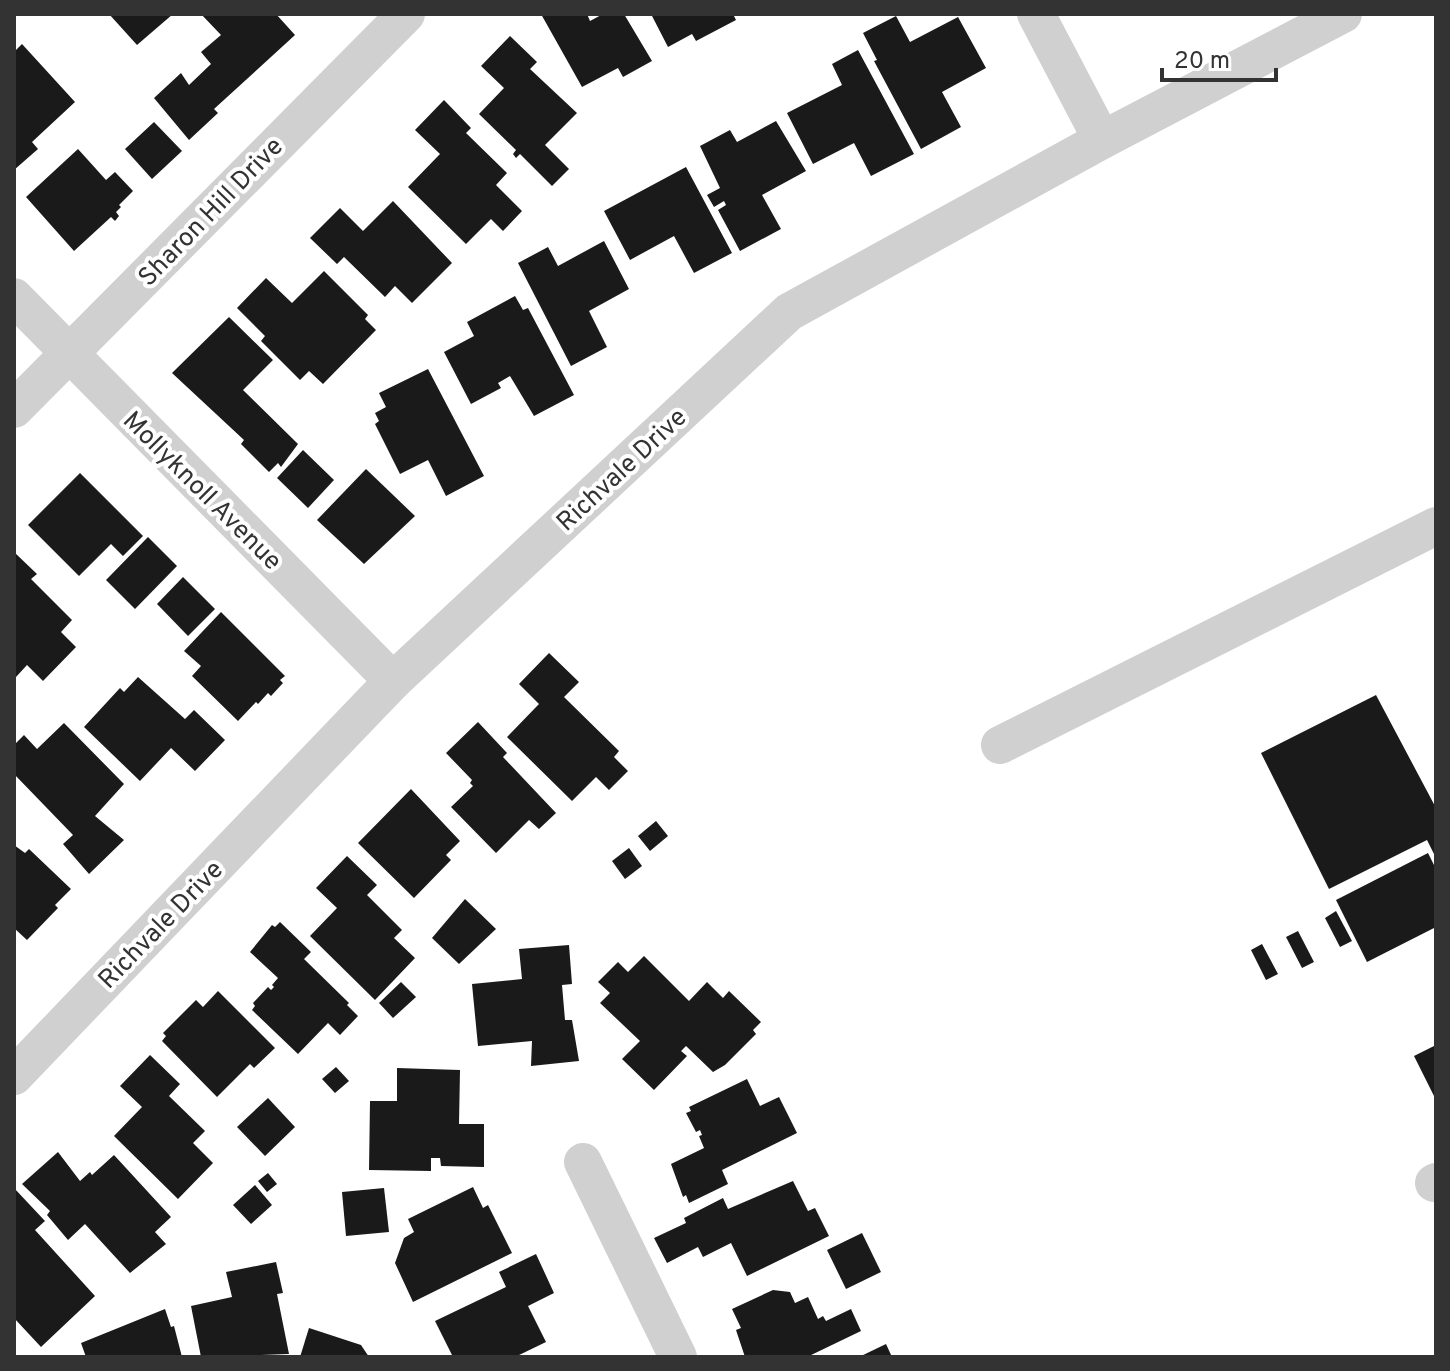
<svg xmlns="http://www.w3.org/2000/svg" width="1450" height="1371" viewBox="0 0 1450 1371" font-family="Overpass,sans-serif">
<style>
.building{fill:#1a1a1a}
.lines{fill:none;stroke-linecap:round;stroke-linejoin:round}
.minor{stroke:#d0d0d0;stroke-width:38}
.labels{text-anchor:middle;stroke-width:8;stroke-linejoin:round;paint-order:stroke}
.street-label{font-size:26px;fill:#333;stroke:#fff}
</style>
<rect width="100%" height="100%" fill="#fff"/>
<!-- building -->
<g class="building">
<polygon points="109,14 173,14 137,45"/>
<polygon points="201,14 276,14 295,35 214,109 218,113 189,140 154,98 181,73 189,85 211,64 201,52 221,35"/>
<polygon points="541,14 587,14 590,21 603,14 624,14 652,61 623,77 618,68 582,87"/>
<polygon points="651,14 733,14 736,20 696,41 692,34 668,47"/>
<polygon points="896,16 910,42 958,17 986,68 942,92 961,127 921,149 874,61 877,60 863,33"/>
<polygon points="510,36 537,62 530,69 577,113 545,145 569,169 552,186 520,154 516,158 513,154 516,150 479,114 504,88 481,66"/>
<polygon points="22,44 75,102 32,142 38,149 14,170 14,52"/>
<polygon points="858,50 914,154 871,176 854,143 813,164 787,113 842,85 832,64"/>
<polygon points="444,100 471,128 466,133 507,173 496,185 522,211 503,231 491,219 466,244 408,187 440,154 415,130"/>
<polygon points="776,121 806,171 762,195 781,229 740,251 718,210 726,205 724,201 714,207 707,195 720,188 700,146 730,130 737,142"/>
<polygon points="154,122 182,151 152,179 125,149"/>
<polygon points="78,149 106,180 115,172 133,191 119,205 121,207 116,212 119,216 115,221 111,217 74,251 26,197"/>
<polygon points="686,167 732,253 694,273 674,236 630,260 604,211"/>
<polygon points="393,201 452,263 412,303 395,286 385,297 344,257 337,264 310,238 340,208 363,231"/>
<polygon points="604,241 629,289 589,311 607,347 571,366 518,263 548,247 558,266"/>
<polygon points="324,271 368,315 365,319 376,330 323,384 309,371 300,380 261,341 265,336 237,308 266,278 292,303"/>
<polygon points="515,296 523,310 528,308 574,395 534,416 510,376 498,383 501,388 471,404 444,352 474,336 467,322"/>
<polygon points="229,317 273,360 243,390 298,444 281,467 278,463 269,472 241,444 244,440 172,373"/>
<polygon points="428,369 484,476 446,496 428,460 400,474 375,424 379,421 375,413 386,407 379,393"/>
<polygon points="303,450 334,480 308,508 277,478"/>
<polygon points="366,469 415,516 364,564 317,520"/>
<polygon points="80,473 143,536 123,556 111,544 79,576 28,525"/>
<polygon points="148,537 177,566 135,609 106,580"/>
<polygon points="14,552 37,574 31,579 72,620 61,632 76,647 43,681 27,665 16,677 14,674"/>
<polygon points="183,577 215,609 188,636 157,604"/>
<polygon points="221,612 285,676 280,680 283,683 271,696 268,693 258,704 256,702 238,721 192,676 201,666 184,651"/>
<polygon points="549,653 579,682 564,697 619,751 614,757 628,771 609,790 596,777 572,801 507,737 539,704 519,684"/>
<polygon points="138,677 185,719 194,710 225,740 195,771 171,748 140,781 84,727 120,688 124,692"/>
<polygon points="1376,695 1436,808 1436,858 1427,840 1329,889 1261,753"/>
<polygon points="478,722 507,753 503,757 556,813 539,829 529,820 496,853 451,807 473,786 470,783 472,780 446,753"/>
<polygon points="64,723 124,784 95,816 124,840 89,874 63,844 73,835 14,774 14,745 24,735 37,749"/>
<polygon points="411,789 460,841 446,855 451,860 414,898 358,843"/>
<polygon points="656,821 668,836 650,851 638,836"/>
<polygon points="14,845 25,853 29,849 71,889 55,905 58,908 27,940 14,928"/>
<polygon points="629,848 642,866 625,879 612,861"/>
<polygon points="1428,853 1436,869 1436,927 1367,962 1336,900"/>
<polygon points="347,856 377,885 367,895 402,930 394,938 415,958 375,1000 310,936 337,908 316,888"/>
<polygon points="465,899 496,929 459,964 432,938"/>
<polygon points="1336,911 1352,941 1340,947 1325,918"/>
<polygon points="280,922 311,952 304,959 349,1003 347,1005 358,1016 340,1035 328,1023 298,1054 252,1010 255,1006 253,1003 268,987 271,990 274,987 272,985 278,978 250,952 272,925 275,927"/>
<polygon points="1298,931 1314,962 1302,968 1286,937"/>
<polygon points="1262,944 1278,974 1266,980 1251,950"/>
<polygon points="569,945 572,984 562,985 565,1020 572,1020 579,1061 531,1066 532,1041 478,1046 472,984 522,979 519,949"/>
<polygon points="644,956 689,1001 707,982 723,998 729,991 761,1022 753,1030 756,1034 725,1065 713,1072 686,1046 681,1051 687,1056 654,1090 622,1059 640,1041 600,1003 610,993 598,982 618,962 628,972"/>
<polygon points="401,982 416,997 393,1018 379,1003"/>
<polygon points="218,991 275,1048 254,1068 250,1064 217,1097 162,1041 166,1036 163,1033 196,1000 203,1007"/>
<polygon points="1436,1045 1436,1100 1414,1056"/>
<polygon points="150,1055 180,1084 169,1096 205,1131 193,1143 213,1163 178,1199 114,1136 142,1107 120,1086"/>
<polygon points="336,1067 349,1081 335,1093 322,1079"/>
<polygon points="397,1068 460,1070 459,1124 484,1124 484,1167 441,1166 440,1158 431,1158 431,1171 369,1170 370,1101 397,1101"/>
<polygon points="747,1079 760,1106 779,1097 797,1133 722,1170 728,1184 689,1203 686,1195 683,1197 671,1164 704,1148 699,1136 702,1135 700,1130 696,1132 686,1113 691,1111 689,1107"/>
<polygon points="268,1098 295,1127 265,1156 237,1127"/>
<polygon points="58,1152 80,1181 90,1172 92,1175 114,1155 171,1217 155,1232 166,1244 130,1273 85,1224 68,1240 47,1215 50,1211 22,1184"/>
<polygon points="268,1173 277,1184 267,1192 258,1181"/>
<polygon points="793,1181 808,1211 815,1208 829,1236 747,1276 731,1243 703,1257 698,1247 667,1263 654,1238 686,1223 684,1218 723,1198 728,1209"/>
<polygon points="255,1185 272,1205 251,1224 233,1205"/>
<polygon points="473,1187 483,1208 488,1205 512,1253 413,1302 395,1263 404,1238 414,1232 408,1219"/>
<polygon points="14,1188 45,1221 35,1230 95,1296 41,1347 14,1318"/>
<polygon points="384,1188 389,1232 346,1236 342,1192"/>
<polygon points="862,1233 881,1272 846,1289 827,1250"/>
<polygon points="536,1254 554,1293 528,1306 546,1342 515,1357 453,1357 435,1321 506,1287 499,1272"/>
<polygon points="276,1262 283,1293 277,1294 289,1354 201,1357 191,1306 232,1297 226,1272"/>
<polygon points="773,1290 790,1292 795,1303 808,1297 818,1319 823,1316 826,1321 851,1309 861,1331 807,1357 745,1357 736,1330 741,1328 732,1309"/>
<polygon points="165,1309 171,1327 174,1326 182,1357 86,1357 81,1343"/>
<polygon points="309,1328 361,1345 369,1357 300,1357"/>
<polygon points="886,1344 892,1357 859,1357"/>
</g>
<g class="lines">
<!-- minor -->
<g class="minor">
<polyline points="1036,14 1102,140"/>
<polyline points="14,297 393,681"/>
<polyline points="14,409 406,14"/>
<polyline points="1000,745 1436,526"/>
<polyline points="14,1076 393,681 789,312 1102,140 1343,14"/>
<polyline points="583,1162 678,1357"/>
<polyline points="1434,1183 1436,1182"/>
</g>
</g>
<g class="labels">
<!-- street labels -->
<g class="street-label">
<text transform="translate(210 211) rotate(-46)" y="9">Sharon Hill Drive</text>
<text transform="translate(621 469) rotate(-43)" y="9">Richvale Drive</text>
<text transform="translate(203 490) rotate(45)" y="9">Mollyknoll Avenue</text>
<text transform="translate(160 924) rotate(-46)" y="9">Richvale Drive</text>
</g>
</g>
<!-- border -->
<rect width="1450" height="1371" fill="none" stroke="#333333" stroke-width="32"/>
<!-- scale -->
<path d="M1162 68v12h114v-12" fill="none" stroke="#333333" stroke-width="4"/>
<text x="1174" y="68" font-size="24" fill="#333333" stroke="#ffffff" stroke-width="6" paint-order="stroke">20 m</text>
</svg>
